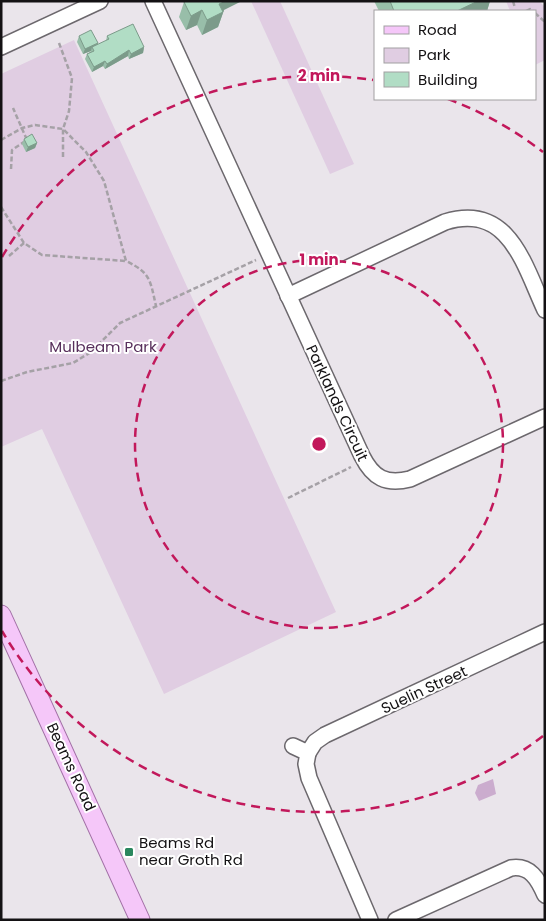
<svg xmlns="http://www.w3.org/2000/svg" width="546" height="921" viewBox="0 0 546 921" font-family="Poppins,sans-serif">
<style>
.green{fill:#e0cde2}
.water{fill:#cbacce}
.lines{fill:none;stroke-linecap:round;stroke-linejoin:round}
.minor-casing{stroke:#6c686d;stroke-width:18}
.major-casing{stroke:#a270a6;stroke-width:21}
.path{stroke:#a5a1a6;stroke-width:2.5;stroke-dasharray:5 2.5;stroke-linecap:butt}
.minor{stroke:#fff;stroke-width:15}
.major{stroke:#f5c7f9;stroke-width:19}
.wall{fill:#98bea9}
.shaded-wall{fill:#7c9b8a}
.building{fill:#b1ddc5;stroke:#7c9b8a}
.ring{fill:none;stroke:#c2185b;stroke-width:2.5;stroke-dasharray:9 6}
.poi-dot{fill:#2a875e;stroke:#fff;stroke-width:2}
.labels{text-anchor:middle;stroke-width:4;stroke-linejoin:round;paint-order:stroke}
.park-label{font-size:15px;fill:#58305c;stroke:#fff}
.street-label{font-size:15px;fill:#141214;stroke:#fff}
.poi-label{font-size:15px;fill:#141214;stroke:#fff;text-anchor:start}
.centre{fill:#c2185b;stroke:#fff;stroke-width:2.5}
.ring-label{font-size:15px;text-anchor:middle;font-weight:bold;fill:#c2185b;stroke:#fff;stroke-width:4;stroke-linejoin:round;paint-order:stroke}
</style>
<rect width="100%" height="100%" fill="#eae5eb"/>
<!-- green -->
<g class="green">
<polygon points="251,1 280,1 354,164 330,174"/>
<polygon points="506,1 539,1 545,7 545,60 535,65 535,11 510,11"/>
<polygon points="74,40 336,612 164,694 42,429 1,447 1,74"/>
</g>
<!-- water -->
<polygon class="water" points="493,779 496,794 479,801 475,793 478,785"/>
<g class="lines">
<!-- minor casing -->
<g class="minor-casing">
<g id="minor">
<path d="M153 1 362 456C373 478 386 485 410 479L545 417"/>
<polyline points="1,47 100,1"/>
<path d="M288 296 445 222C509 202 524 265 545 310"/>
<polyline points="293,746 308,753 306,764 309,778 370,920"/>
<polyline points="308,753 315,742 325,735 545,632"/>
<path d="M396 920 511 868C530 865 538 879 545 895"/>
</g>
</g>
<!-- major casing -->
<g class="major-casing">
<polyline id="major" points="1,615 140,920"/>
</g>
<!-- path -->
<g class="path">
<polyline points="513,1 515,8"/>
<polyline points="526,11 530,9 533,11"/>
<polyline points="535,13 545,22"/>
<polyline points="59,43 72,78 69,111 63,129 63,158"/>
<path d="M1 140 22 128 35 125 63 129 86 152 104 181 126 261C151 273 150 280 156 306"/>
<polyline points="11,169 12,150 27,140 13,108"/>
<polyline points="1,207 24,243 42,255 126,261"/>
<polyline points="9,256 24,243"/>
<polyline points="1,381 27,372 73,363 91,352 120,323 256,260"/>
<polyline points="288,498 351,467"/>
</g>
<!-- minor -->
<use href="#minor" class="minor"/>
<!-- major -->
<use href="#major" class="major"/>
</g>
<!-- wall -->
<g class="wall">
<polygon points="374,1 490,1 487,11 379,11"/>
<polygon points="184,2 224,10 218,27 202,35 197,25 186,30 179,17"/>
<polygon points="79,36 98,43 97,45 106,41 107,36 144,47 143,53 129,59 128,56 105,69 103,66 92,72 85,59 87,54 90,52 91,51 83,54 77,42"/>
<polygon points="24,139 37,143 35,148 26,152 22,144"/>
</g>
<!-- shaded-wall -->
<g class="shaded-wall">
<polygon points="224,1 242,1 224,10 218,27 202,35 207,20 219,4"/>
<polygon points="478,1 490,1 487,11 457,11"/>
<polygon points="202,10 197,25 186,30 191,16"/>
<polygon points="98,43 96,48 92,47 91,51 83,54 85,49"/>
<polygon points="144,47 143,53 129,59 131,54"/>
<polygon points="129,50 128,56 105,69 107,64"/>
<polygon points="105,61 103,66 92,72 94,67"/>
<polygon points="37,143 35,148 26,152 28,147"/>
</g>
<!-- building -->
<g class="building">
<polygon points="186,1 226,1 219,4 223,12 207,20 202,10 191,16 184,2"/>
<polygon points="390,1 478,1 457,11 394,11"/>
<polygon points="133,24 144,47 131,54 129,50 107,64 105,61 94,67 87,54 94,51 92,47 109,39 107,36"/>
<polygon points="91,30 98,43 85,49 79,36"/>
<polygon points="32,134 37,143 28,147 24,139"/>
</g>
<!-- distance rings -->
<g class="ring">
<circle cx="319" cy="444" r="184"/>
<path d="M543 736A368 368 0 0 1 2 631M2 257A368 368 0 0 1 373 80M448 99A368 368 0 0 1 543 152"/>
</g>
<!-- markers -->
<rect class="poi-dot" x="124" y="847" width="10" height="10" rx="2.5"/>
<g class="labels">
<!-- park labels -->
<g class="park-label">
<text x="103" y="352">Mulbeam Park</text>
</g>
<!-- street labels -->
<g class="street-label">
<text transform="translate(337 403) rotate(65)" y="5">Parklands Circuit</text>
<text transform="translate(424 690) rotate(-25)" y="5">Suelin Street</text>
<text transform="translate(71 767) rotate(65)" y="5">Beams Road</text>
</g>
<!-- poi labels -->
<g class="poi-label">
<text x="139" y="848">Beams Rd<tspan x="139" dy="17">near Groth Rd</tspan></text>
</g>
</g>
<circle cx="319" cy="444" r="8" class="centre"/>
<g class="ring-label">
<text x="319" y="81">2 min</text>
<text x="319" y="265">1 min</text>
</g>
<!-- border -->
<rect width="546" height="921" fill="none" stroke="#141214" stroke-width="5"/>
<!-- legend -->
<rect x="374" y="10" width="162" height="90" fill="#ffffff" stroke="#a1a0a1"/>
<rect x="384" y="26" width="25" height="8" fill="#f5c7f9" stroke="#a1a0a1"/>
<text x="418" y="35" font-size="15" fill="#141214">Road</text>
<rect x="384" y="48" width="25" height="15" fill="#e0cde2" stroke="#a1a0a1"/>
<text x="418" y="60" font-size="15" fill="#141214">Park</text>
<rect x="384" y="72" width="25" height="15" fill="#b1ddc5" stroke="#a1a0a1"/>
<text x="418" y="85" font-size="15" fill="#141214">Building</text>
</svg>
